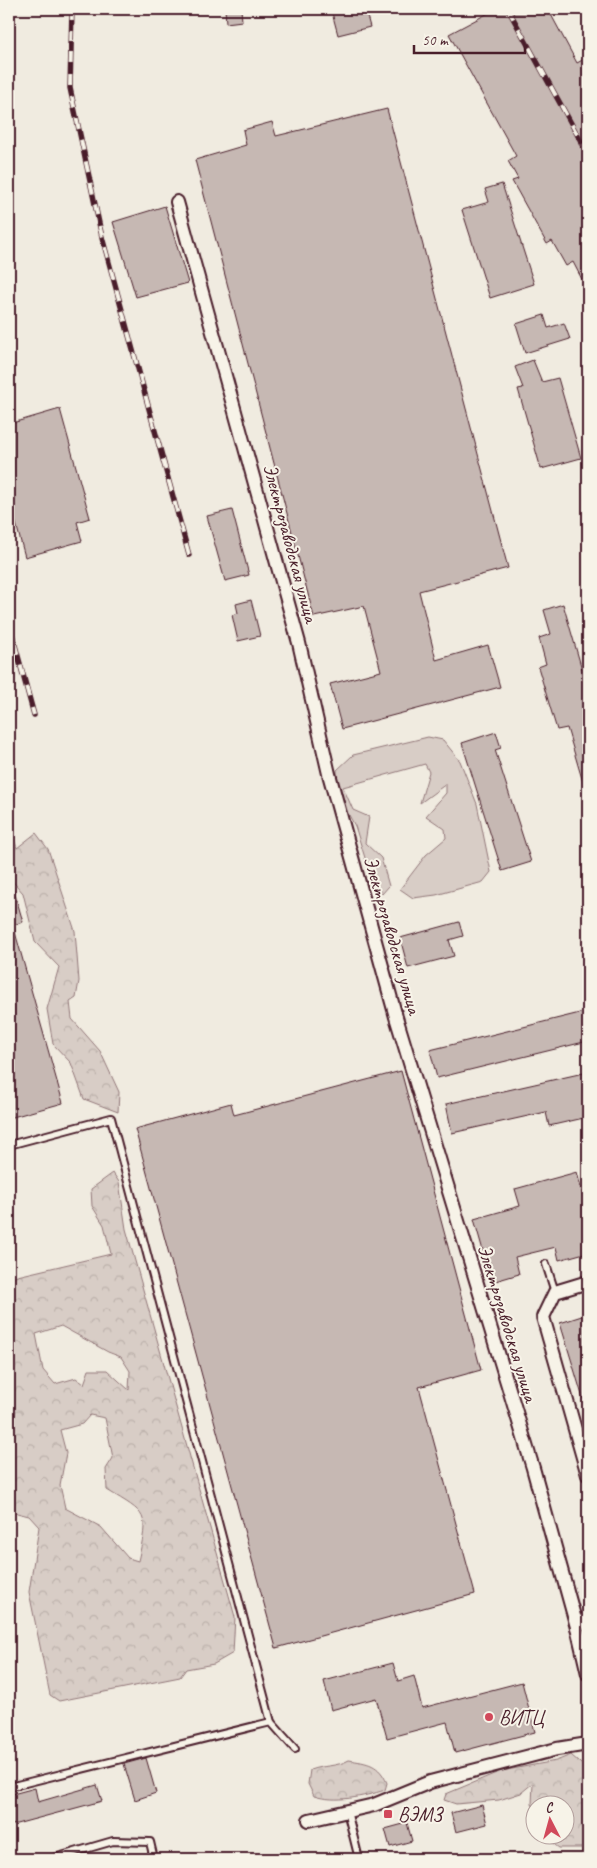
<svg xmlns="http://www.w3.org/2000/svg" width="597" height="1868" viewBox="0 0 597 1868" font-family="Caveat,sans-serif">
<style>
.grass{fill:#d8cdc6;stroke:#917678}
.forest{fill:url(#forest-crowns);stroke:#917678;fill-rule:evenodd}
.building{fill:#c6b8b3;stroke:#4a1f2b}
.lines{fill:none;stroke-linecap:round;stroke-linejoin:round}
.lane-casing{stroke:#4a1f2b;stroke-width:10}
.street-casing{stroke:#4a1f2b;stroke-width:16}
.lane{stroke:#f7f3e8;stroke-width:6}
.street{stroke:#f7f3e8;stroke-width:12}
.rail-casing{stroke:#4a1f2b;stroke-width:5.5}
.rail{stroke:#f7f3e8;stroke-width:4;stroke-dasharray:11;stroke-linecap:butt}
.poi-dot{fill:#d1495b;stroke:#f7f3e8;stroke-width:2}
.labels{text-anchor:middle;stroke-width:4;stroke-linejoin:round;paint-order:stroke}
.street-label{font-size:20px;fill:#4a1f2b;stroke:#f7f3e8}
.poi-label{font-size:20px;fill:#4a1f2b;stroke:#f7f3e8;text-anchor:start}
</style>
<defs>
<pattern id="forest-crowns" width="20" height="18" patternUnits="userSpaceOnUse" patternTransform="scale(1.25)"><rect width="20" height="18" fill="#d8cdc6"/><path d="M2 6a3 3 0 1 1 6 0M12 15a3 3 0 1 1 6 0" fill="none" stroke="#bbb0aa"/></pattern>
</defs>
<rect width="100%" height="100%" fill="#f0ebe0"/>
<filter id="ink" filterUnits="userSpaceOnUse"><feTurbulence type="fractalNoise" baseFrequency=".02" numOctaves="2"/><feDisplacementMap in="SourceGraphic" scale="10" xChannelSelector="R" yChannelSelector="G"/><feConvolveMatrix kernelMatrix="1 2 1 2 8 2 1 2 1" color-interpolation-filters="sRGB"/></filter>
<g filter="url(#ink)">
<!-- grass -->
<polygon class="grass" points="428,737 443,740 460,761 477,804 491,872 483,882 436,895 413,898 400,889 426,855 446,838 445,829 426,816 446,793 446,784 420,803 429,772 425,764 343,787 353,810 369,817 365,843 381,858 389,886 382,894 371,877 355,826 338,795 337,770 353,755"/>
<!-- forest -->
<g class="forest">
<polygon points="9,825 17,848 36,833 48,849 75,931 79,981 76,998 70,1002 72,1019 100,1051 119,1092 118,1112 84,1099 71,1063 53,1044 47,1009 59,967 35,942 23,893 9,877"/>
<path d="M113 1173 119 1182 126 1229 235 1617 233 1653 214 1664 186 1669 180 1677 59 1701 50 1695 29 1592 39 1527 29 1516 9 1511V1278L111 1254 104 1225 92 1206 91 1189ZM61 1326 108 1352 121 1357 130 1371 129 1390 107 1370H89L84 1384 76 1378 55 1384 43 1370 36 1334ZM90 1415 105 1418 113 1458 106 1469 107 1490C148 1515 149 1512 138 1561L128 1558 101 1527 65 1508 60 1485 66 1453 60 1430 82 1424Z"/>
<polygon points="571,1755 588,1770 588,1852 585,1848 559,1848 551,1842 549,1836 564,1836 564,1806 534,1806 534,1808 532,1804 533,1783 521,1793 499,1800 456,1804 444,1800 446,1794 501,1771 556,1761"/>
<path d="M349 1760C368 1763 379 1764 387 1783L385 1790C363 1797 336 1803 314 1796L308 1784 310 1770C323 1765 337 1767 349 1760Z"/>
</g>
<!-- building -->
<g class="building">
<polygon points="225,9 241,9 242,21 226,23"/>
<polygon points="331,9 365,9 370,27 338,35"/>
<polygon points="496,9 548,9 577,63 588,57 588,291 573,262 566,266 552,241 547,244 512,181 518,179 508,161 516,156 449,34"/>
<polygon points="387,109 508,568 419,591 436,660 488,645 500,687 342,729 330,684 381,671 364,606 314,617 195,160 246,145 243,130 272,122 276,136"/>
<polygon points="502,184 534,284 490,298 462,210 489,202 485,189"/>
<polygon points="165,206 188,283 136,297 113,222"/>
<polygon points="544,315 548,328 564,323 570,339 525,353 516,324"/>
<polygon points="533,360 542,382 558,378 581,458 541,469 518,389 523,388 515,367"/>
<polygon points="60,409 90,518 77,522 82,541 25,557 9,498 9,424"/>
<polygon points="232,510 249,575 225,581 207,516"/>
<polygon points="251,600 260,636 238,641 232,615 238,613 236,604"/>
<polygon points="563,604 588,690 588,789 585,789 567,728 557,730 538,667 546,664 539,638 551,634 544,610"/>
<polygon points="496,732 501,748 495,750 531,862 502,871 462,743"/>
<polygon points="9,884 12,884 23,922 13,925 63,1103 9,1118"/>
<polygon points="459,922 463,936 449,940 454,956 408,968 400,938"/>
<polygon points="588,1011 588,1041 437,1078 430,1050"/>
<polygon points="401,1071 481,1370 419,1387 475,1594 276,1648 135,1129 231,1103 234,1115"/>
<polygon points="588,1072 588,1117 549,1126 546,1112 452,1133 446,1104"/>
<polygon points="577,1172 588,1216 588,1252 559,1260 556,1247 515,1257 519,1274 492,1282 474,1219 520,1206 515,1189"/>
<polygon points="588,1314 588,1405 585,1405 560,1323"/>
<polygon points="393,1663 398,1681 414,1676 422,1708 522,1682 535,1732 455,1753 447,1722 387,1738 376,1698 331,1710 324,1681"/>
<polygon points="146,1758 156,1793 135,1800 124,1764"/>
<polygon points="97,1785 102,1801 9,1826 9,1795 35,1788 38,1802"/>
<polygon points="482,1805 487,1824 456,1832 451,1813"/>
<polygon points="407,1823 412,1841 390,1847 385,1829"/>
</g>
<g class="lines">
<!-- lane casing -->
<g class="lane-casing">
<g id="lane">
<polyline points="9,1145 111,1118 271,1722"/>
<polyline points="546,1264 555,1292"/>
<polyline points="9,1787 271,1722 295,1749"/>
<polyline points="347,1811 359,1859"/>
<polyline points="51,1859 113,1841 150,1842 154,1859"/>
</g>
</g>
<!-- street casing -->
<g class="street-casing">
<g id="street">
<polyline points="177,202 299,643 329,774 396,1017 533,1468 577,1627 588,1674"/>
<polyline points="588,1282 555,1292 543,1317 588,1475"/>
<polyline points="577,1627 588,1617"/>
<polyline points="309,1820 374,1805 430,1782 557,1749 588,1744"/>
</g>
</g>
<!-- lane -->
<use href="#lane" class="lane"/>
<!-- street -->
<use href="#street" class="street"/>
<!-- rail casing -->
<g class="rail-casing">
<g id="rail">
<polyline points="72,9 70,88 102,237 189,555"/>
<polyline points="508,9 588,154"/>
<polyline points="9,623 34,715"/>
</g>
</g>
<!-- rail -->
<use href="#rail" class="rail"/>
</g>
</g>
<!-- markers -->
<g class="poi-dot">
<circle cx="489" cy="1717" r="5"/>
<rect x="383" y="1809" width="10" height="10" rx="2.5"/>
</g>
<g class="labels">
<!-- street labels -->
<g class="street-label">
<text transform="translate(291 543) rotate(75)" y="7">Электрозаводская улица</text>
<text transform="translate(393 935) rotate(74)" y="7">Электрозаводская улица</text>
<text transform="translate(508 1323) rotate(73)" y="7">Электрозаводская улица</text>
</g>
<!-- poi labels -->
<g class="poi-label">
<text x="499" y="1724">ВИТЦ</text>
<text x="398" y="1821">ВЭМЗ</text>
</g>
</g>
<!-- margin -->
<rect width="597" height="1868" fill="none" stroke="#f7f3e8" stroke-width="30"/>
<rect x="15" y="15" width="567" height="1838" fill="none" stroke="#4a1f2b" stroke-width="2" filter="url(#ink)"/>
<!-- north arrow -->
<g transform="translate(550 1820) rotate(354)"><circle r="24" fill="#f7f3e8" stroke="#b29e9c"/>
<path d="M0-4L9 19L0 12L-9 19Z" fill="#d1495b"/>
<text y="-8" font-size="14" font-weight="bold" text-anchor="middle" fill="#4a1f2b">С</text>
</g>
<!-- scale -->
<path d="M414 45v8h111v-8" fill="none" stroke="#4a1f2b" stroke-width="2.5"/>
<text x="422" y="45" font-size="15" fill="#4a1f2b" stroke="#f7f3e8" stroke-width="4" paint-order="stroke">50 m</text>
</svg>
